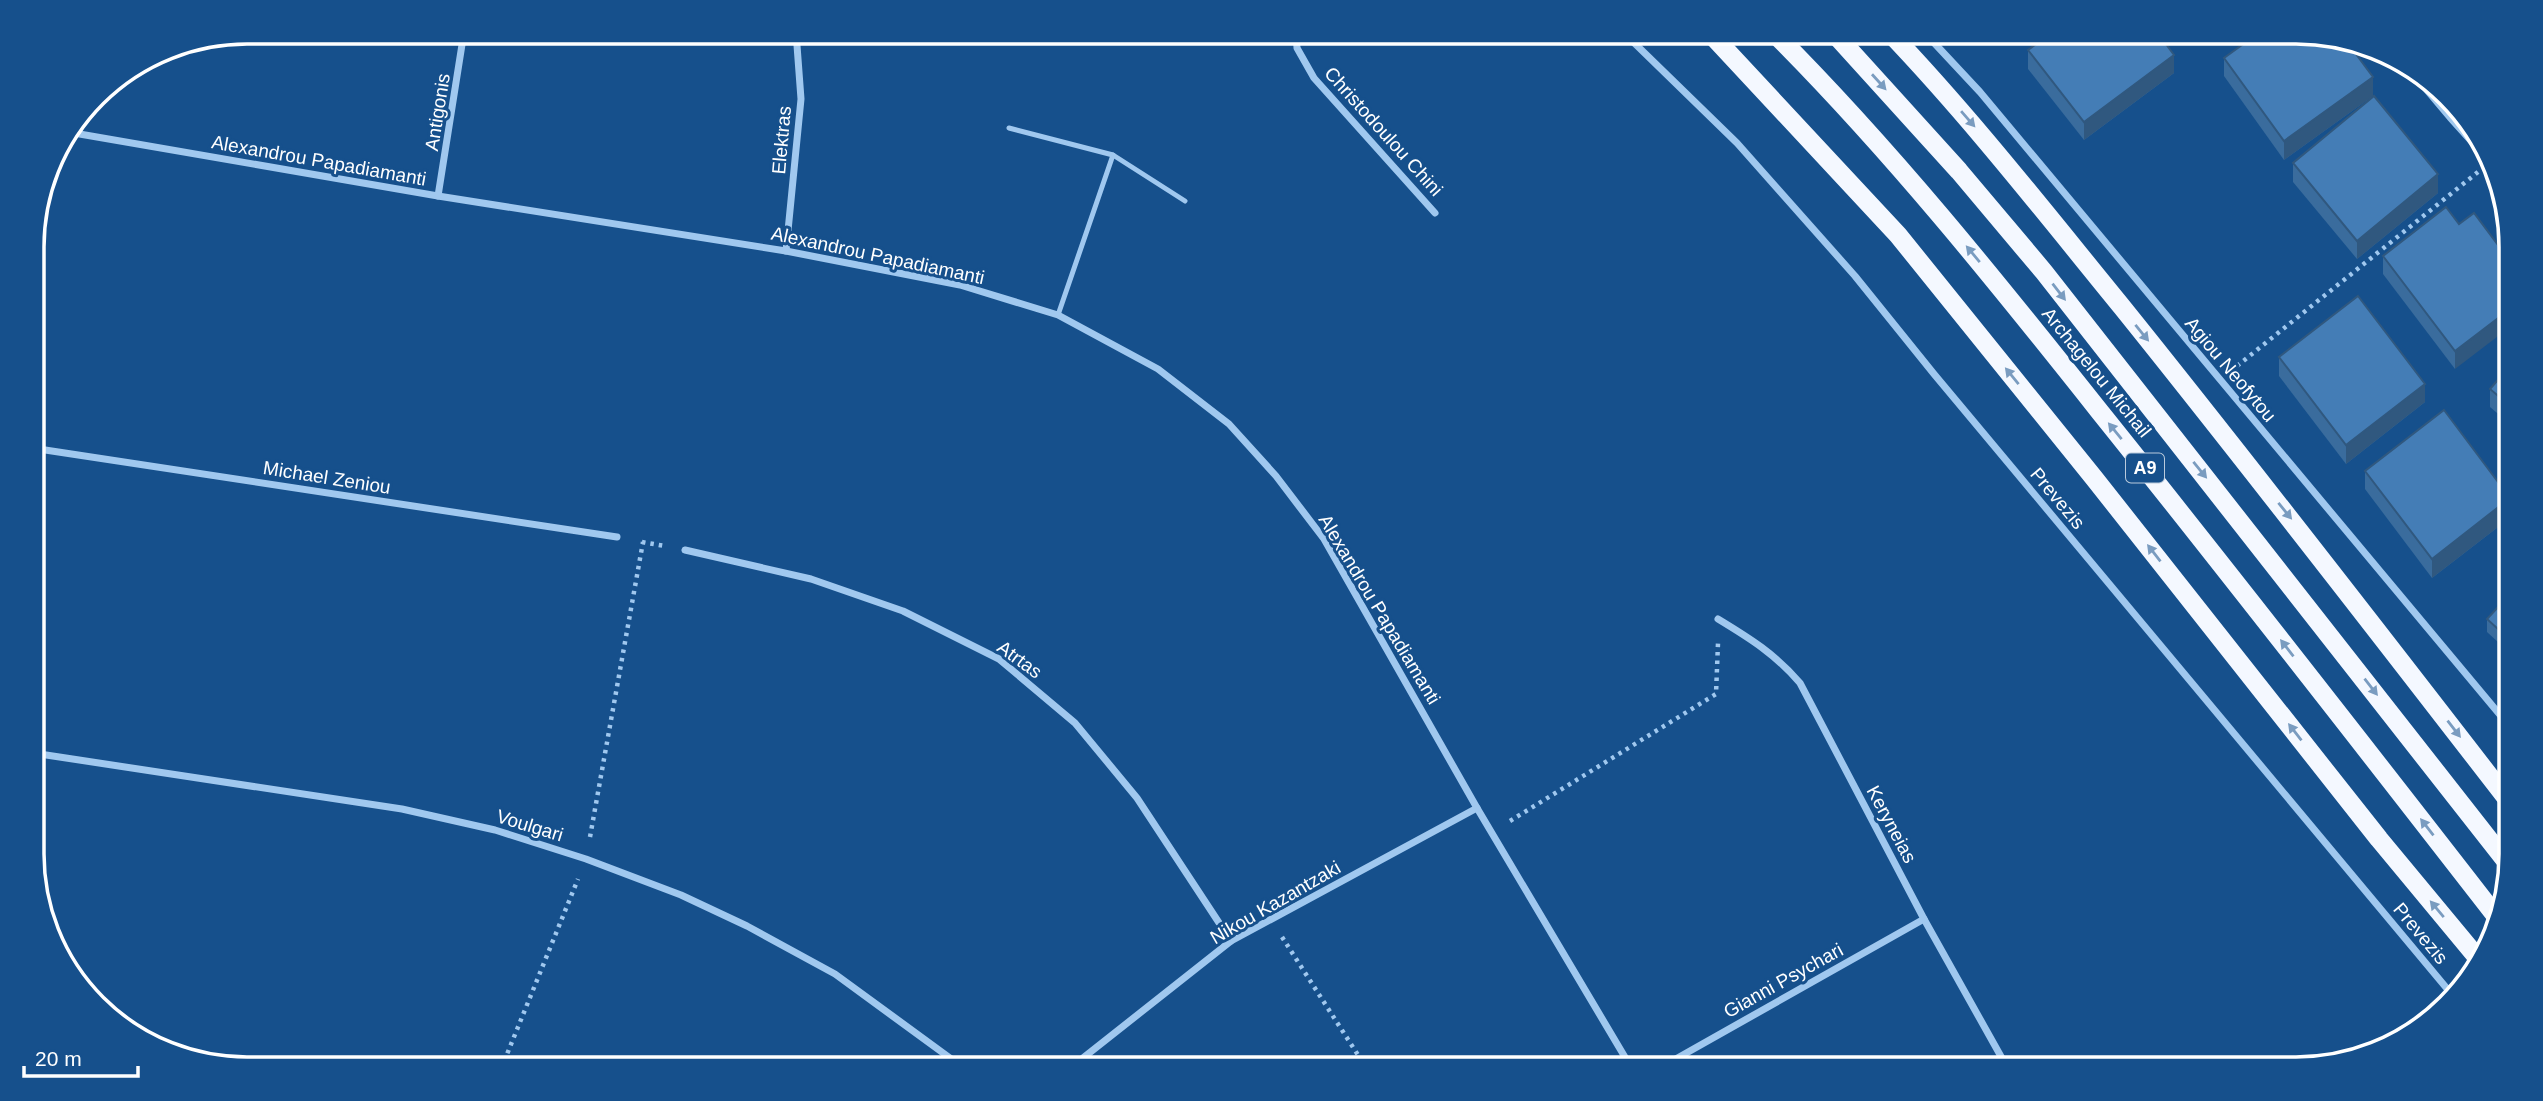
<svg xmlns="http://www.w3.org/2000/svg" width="2543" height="1101" viewBox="0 0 2543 1101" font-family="Arial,sans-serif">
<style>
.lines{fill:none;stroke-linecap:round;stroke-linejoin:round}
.path{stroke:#a0c8ef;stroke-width:4.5;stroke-dasharray:3.5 5;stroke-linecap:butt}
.service{stroke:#a0c8ef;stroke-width:5}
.minor{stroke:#a0c8ef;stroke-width:7}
.tertiary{stroke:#a0c8ef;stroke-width:12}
.trunk{stroke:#f4f8ff;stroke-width:19}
.wall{fill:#3a6c9d}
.shaded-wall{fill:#30587f}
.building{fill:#447db6;stroke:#30587f;stroke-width:2}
.oneway{fill:#7a9cc0}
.labels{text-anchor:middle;stroke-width:6;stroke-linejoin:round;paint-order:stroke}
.shield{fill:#16508c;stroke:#b9cadc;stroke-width:2}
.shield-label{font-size:18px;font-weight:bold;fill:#fff}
.street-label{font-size:19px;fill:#fff;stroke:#16508c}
.rim{fill:none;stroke:#fff;stroke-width:3.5}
</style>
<rect width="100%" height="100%" fill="#16508c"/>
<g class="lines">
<!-- path -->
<g class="path">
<polyline points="2237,366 2478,172"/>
<polyline points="642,542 665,546"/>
<polyline points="1510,821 1716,694 1718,643"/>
<polyline points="590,837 643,542"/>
<polyline points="1282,937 1367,1069"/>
<polyline points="501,1069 578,879"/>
</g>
<!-- service -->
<g class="service">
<polyline points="1009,128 1113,155 1185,201"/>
<polyline points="1058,315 1113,155"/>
</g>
<!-- minor -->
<g class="minor">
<polyline points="1296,32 1297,48 1314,78 1435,213"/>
<polyline points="1623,32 1737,143 1855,276 1934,374 2454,997"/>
<polyline points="1924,32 1980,92 2511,728"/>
<polyline points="68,132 438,196 786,251 960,285 1058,315 1158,369 1229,424 1276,476 1324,539 1477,808 1632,1069"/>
<polyline points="438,196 464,32"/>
<polyline points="786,251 801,99 796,32"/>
<polyline points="32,448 617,537"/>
<polyline points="685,550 811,579 903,611 999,659 1075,723 1137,798 1231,941"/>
<path d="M1718 619C1751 639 1775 654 1800 683L1924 919 2008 1069"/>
<polyline points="33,753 402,809 495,830 586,859 681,895 747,926 835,974 965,1069"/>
<polyline points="1069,1069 1231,941 1477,808"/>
<polyline points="1658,1069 1924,919"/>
</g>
<!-- tertiary -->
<polyline class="tertiary" points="2425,84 2452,116 2479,146"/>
<!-- trunk -->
<g class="trunk">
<polyline points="1709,32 1898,235 2094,478 2379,839 2481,962"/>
<path d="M1773 32C1891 150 1996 281 2100 412 2235 580 2367 750 2499 920"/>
<polyline points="1833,32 1959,171 2044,272 2509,865"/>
<path d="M1889 32C1972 119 2046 214 2122 307 2254 471 2382 637 2511 804"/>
</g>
</g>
<!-- wall -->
<g class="wall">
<polygon points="2028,50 2174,73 2084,140 2028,69"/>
<polygon points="2224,58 2373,96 2284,160 2224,76"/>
<polygon points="2293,163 2438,193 2357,259 2293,182"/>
<polygon points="2459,224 2455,369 2383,274 2383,256"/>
<polygon points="2279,357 2425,402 2346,464 2279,376"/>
<polygon points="2510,366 2510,424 2490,407 2490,389"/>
<polygon points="2365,471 2510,497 2511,517 2432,578 2365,489"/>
<polygon points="2511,593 2511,654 2487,632 2487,619"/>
</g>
<!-- shaded-wall -->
<g class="shaded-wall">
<polygon points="2174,55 2174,73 2084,140 2084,122"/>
<polygon points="2373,77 2373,96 2284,160 2284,141"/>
<polygon points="2438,174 2438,193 2357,259 2357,241"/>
<polygon points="2510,309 2510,327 2455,369 2455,351"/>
<polygon points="2425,384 2425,402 2346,464 2346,445"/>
<polygon points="2510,498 2511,517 2432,578 2432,559"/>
</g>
<!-- building -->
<g class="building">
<polygon points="2053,32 2157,32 2174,55 2084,122 2028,50"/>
<polygon points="2260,32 2297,32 2347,42 2373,77 2284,141 2224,58"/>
<polygon points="2374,96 2438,174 2357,241 2293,163"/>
<polygon points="2446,207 2459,224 2474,213 2510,261 2510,309 2455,351 2383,256"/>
<polygon points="2358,296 2425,384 2346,445 2279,357"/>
<polygon points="2510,366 2510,406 2490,389"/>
<polygon points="2444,410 2510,498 2432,559 2365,471"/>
<polygon points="2511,593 2511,641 2487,619"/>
</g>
<!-- one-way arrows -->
<defs><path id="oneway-solid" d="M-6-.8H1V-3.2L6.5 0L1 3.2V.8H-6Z" transform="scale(1.75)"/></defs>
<g class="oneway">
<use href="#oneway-solid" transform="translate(1879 82) rotate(48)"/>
<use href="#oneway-solid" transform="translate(1968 119) rotate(49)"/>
<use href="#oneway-solid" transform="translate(1973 254) rotate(-130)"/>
<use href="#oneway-solid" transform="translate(2059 292) rotate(52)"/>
<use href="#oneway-solid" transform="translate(2142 333) rotate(51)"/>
<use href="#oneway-solid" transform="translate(2012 376) rotate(-129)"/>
<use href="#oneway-solid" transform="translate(2115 431) rotate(-129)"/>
<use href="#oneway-solid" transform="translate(2200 470) rotate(51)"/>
<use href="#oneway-solid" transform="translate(2285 511) rotate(51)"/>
<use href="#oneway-solid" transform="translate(2154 553) rotate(-128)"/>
<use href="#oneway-solid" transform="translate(2287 648) rotate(-128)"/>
<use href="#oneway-solid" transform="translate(2371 687) rotate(52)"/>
<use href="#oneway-solid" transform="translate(2454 729) rotate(52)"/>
<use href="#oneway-solid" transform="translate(2295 732) rotate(-128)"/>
<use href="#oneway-solid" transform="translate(2427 827) rotate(-128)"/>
<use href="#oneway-solid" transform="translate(2437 909) rotate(-130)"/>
</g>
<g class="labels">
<!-- shield labels -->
<rect class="shield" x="2126" y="453.5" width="38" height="29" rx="5"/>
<g class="shield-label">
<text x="2145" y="474">A9</text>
</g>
<!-- street labels -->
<g class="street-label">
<text transform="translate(437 112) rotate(-81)" y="7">Antigonis</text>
<text transform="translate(1384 131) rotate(48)" y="7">Christodoulou Chini</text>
<text transform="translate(781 140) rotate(-85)" y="7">Elektras</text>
<text transform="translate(319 160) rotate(10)" y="7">Alexandrou Papadiamanti</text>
<text transform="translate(878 255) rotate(12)" y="7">Alexandrou Papadiamanti</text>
<text transform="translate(2231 369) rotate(50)" y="7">Agiou Neofytou</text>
<text transform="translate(2097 372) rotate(51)" y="7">Archagelou Michail</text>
<text transform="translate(327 477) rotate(9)" y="7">Michael Zeniou</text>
<text transform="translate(2058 498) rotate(50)" y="7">Prevezis</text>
<text transform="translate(1380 609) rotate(59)" y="7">Alexandrou Papadiamanti</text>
<text transform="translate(1020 659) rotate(36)" y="7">Atrtas</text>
<text transform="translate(1892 824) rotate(62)" y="7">Keryneias</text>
<text transform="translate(530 825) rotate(17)" y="7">Voulgari</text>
<text transform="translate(1275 902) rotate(-30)" y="7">Nikou Kazantzaki</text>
<text transform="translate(2421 933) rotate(50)" y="7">Prevezis</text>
<text transform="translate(1783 980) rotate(-29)" y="7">Gianni Psychari</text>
</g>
</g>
<!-- crop -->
<path d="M0 0H2543V1101H0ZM247 44H2296A203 203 0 0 1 2499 247V854A203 203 0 0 1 2296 1057H247A203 203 0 0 1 44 854V247A203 203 0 0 1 247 44Z" fill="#16508c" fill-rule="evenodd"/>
<path class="rim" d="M247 44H2296A203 203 0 0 1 2499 247V854A203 203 0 0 1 2296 1057H247A203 203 0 0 1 44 854V247A203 203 0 0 1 247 44Z"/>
<!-- scale -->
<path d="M24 1066v10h114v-10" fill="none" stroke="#ffffff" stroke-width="3.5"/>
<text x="35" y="1066" font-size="21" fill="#ffffff" stroke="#16508c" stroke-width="5" paint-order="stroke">20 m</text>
</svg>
